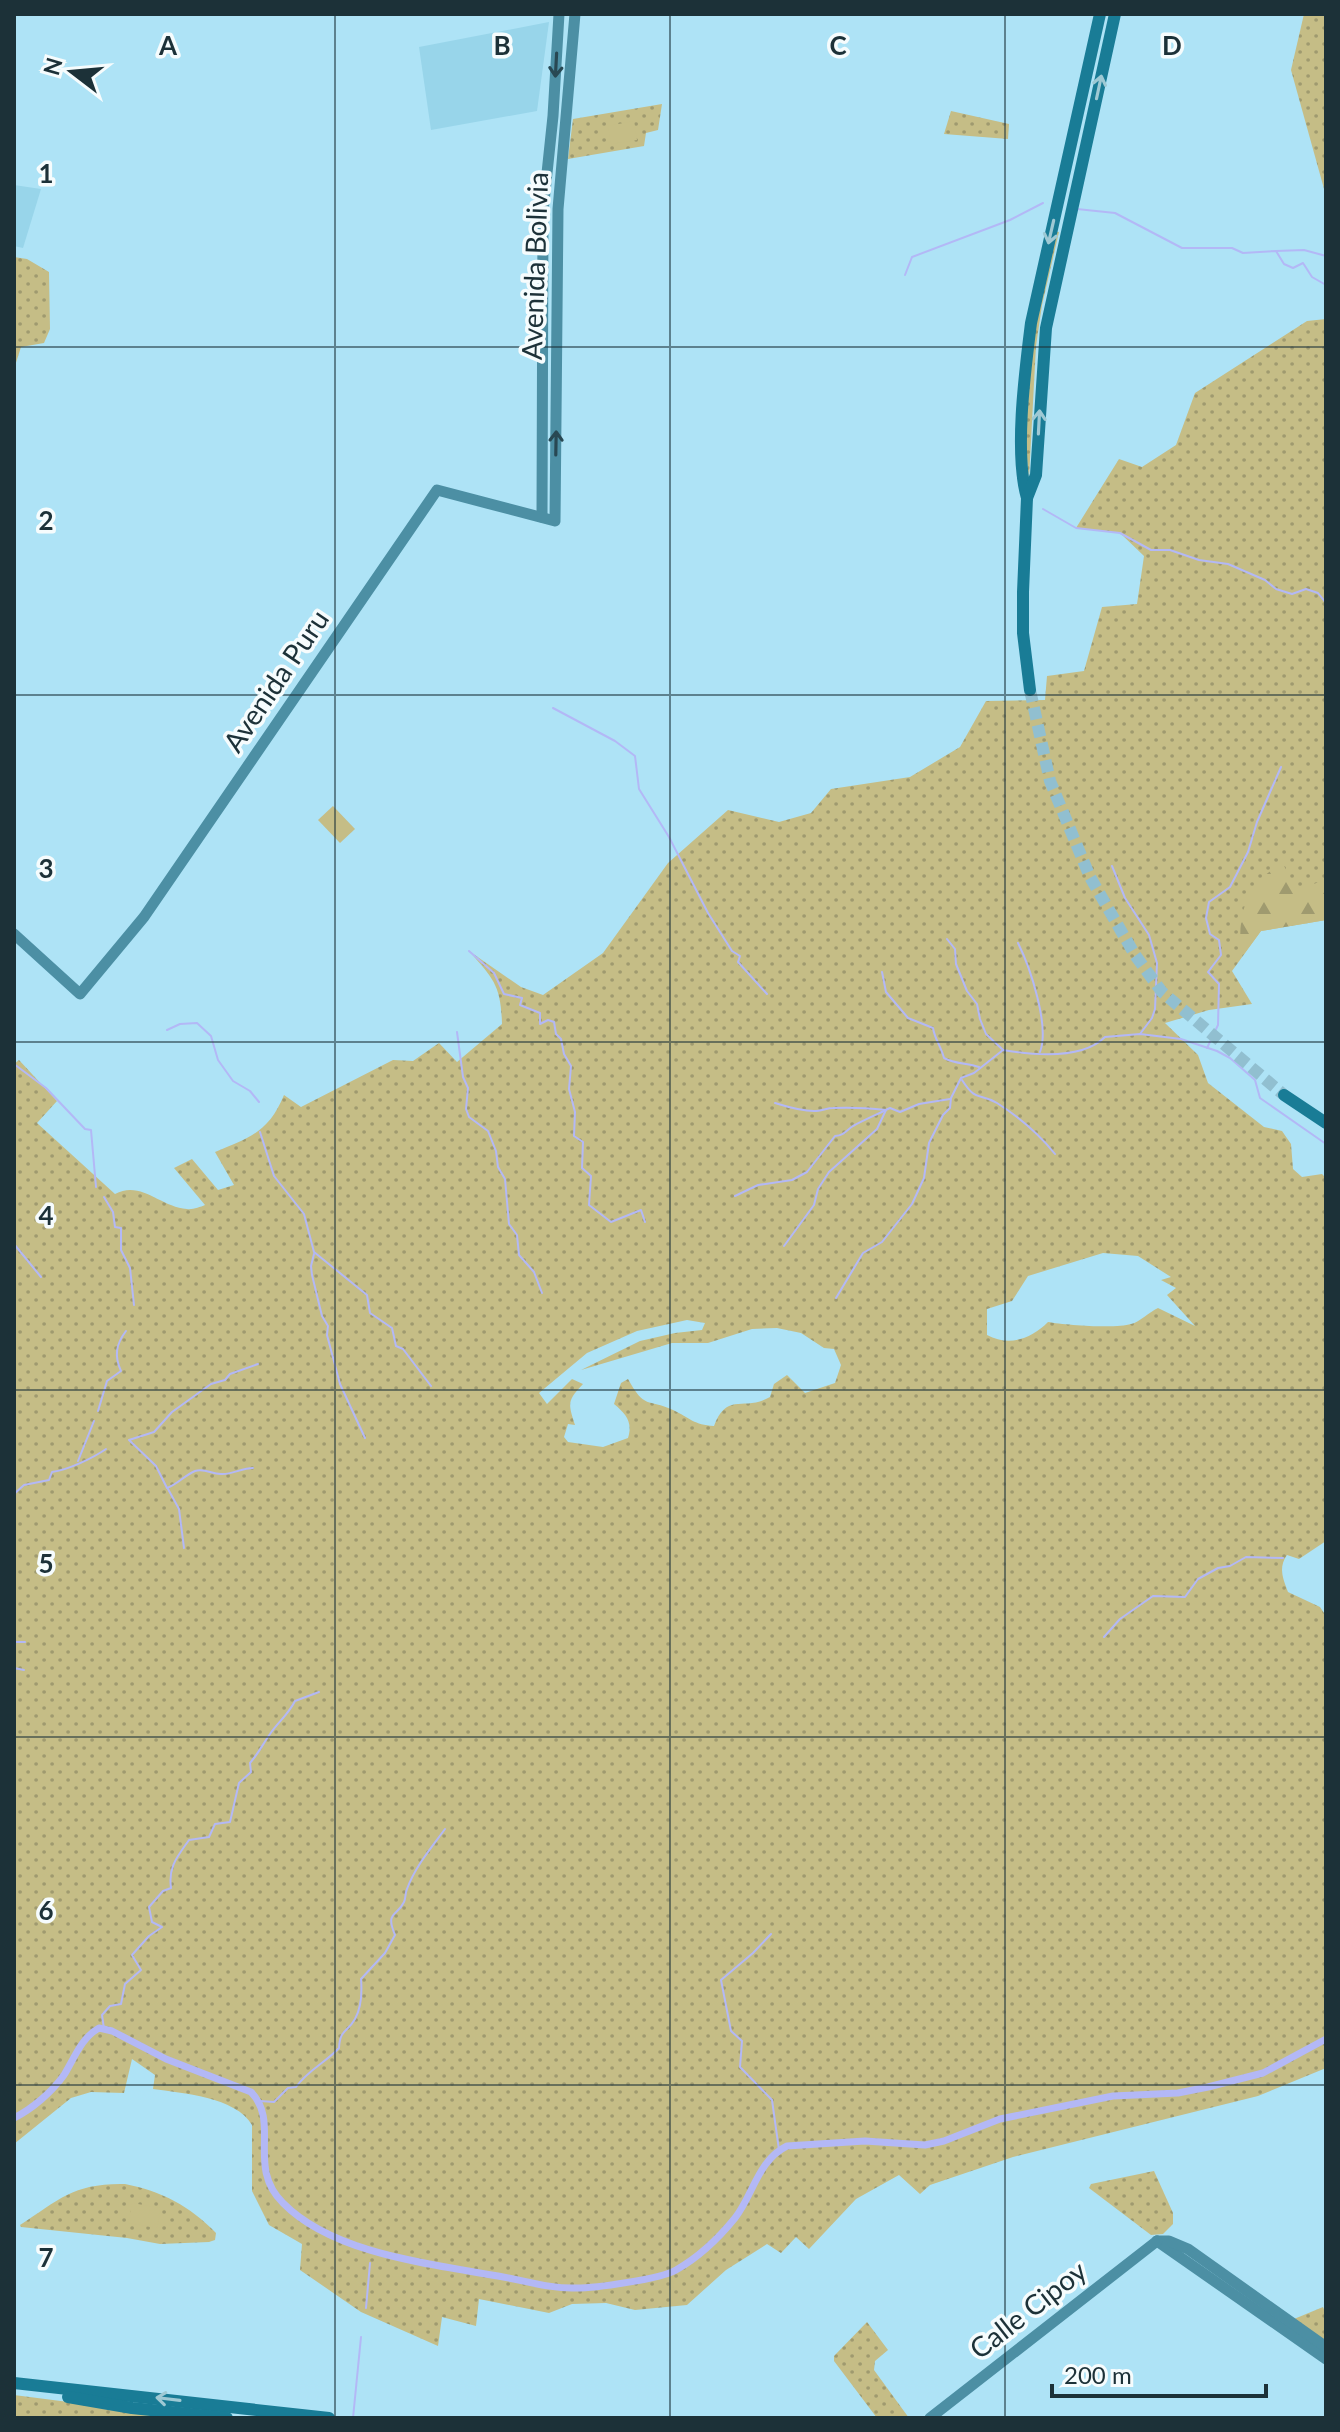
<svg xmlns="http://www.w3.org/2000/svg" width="1340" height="2432" viewBox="0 0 1340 2432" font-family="Lato,sans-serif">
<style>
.built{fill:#98d5ea}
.grass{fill:url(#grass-dots);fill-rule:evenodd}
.forest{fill:url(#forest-firs)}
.garden{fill:#c5bd86}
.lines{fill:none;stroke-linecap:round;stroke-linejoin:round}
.stream{stroke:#b3b8f6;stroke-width:2}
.canal{stroke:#b3b8f6;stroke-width:7}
.primary-tunnel{stroke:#91bfd0;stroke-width:12;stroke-dasharray:12 6;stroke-linecap:butt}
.secondary{stroke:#4c8fa4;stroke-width:11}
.primary{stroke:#197c96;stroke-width:12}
.oneway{stroke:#284853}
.oneway2{stroke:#9ec9d4}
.grid{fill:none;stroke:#1c3138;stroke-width:2;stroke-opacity:0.55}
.labels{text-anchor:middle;stroke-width:7;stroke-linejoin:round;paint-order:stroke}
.street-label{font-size:28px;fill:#1c3138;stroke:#f6fcfd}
.grid-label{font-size:26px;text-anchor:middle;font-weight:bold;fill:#1c3138;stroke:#f6fcfd;stroke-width:7;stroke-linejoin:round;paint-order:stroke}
</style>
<defs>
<pattern id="grass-dots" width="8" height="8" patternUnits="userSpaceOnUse" patternTransform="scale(2)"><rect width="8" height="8" fill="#c5bd86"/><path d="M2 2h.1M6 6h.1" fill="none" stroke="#9f9a6f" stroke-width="1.8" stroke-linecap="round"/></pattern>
<pattern id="forest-firs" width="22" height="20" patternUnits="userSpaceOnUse" patternTransform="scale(2)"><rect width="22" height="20" fill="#c5bd86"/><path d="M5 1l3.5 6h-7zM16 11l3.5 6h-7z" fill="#9f9a6f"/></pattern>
</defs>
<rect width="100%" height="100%" fill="#aee3f6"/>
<!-- built -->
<g class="built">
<polygon points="549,22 537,111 431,130 419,47"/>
<polygon points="14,185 41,189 23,248 14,246"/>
</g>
<!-- grass -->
<g class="grass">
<polygon points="1304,14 1326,14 1326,196 1291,70"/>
<polygon points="662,104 658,130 646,133 644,146 568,159 573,119"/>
<polygon points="951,111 1009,124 1008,139 944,134"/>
<path d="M1053 231 1059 232 1042 305 1036 346 1029 478C1018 397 1037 310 1053 231Z"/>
<polygon points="14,257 27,259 49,272 50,329 44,343 21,347 14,369"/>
<path d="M1326 319V920L1261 931 1232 971 1252 1004 1209 1010 1165 1023 1198 1055 1208 1083 1264 1127 1282 1131 1291 1144 1293 1169 1302 1177 1322 1174 1326 1178V1541L1299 1559 1287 1555C1278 1568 1283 1578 1288 1592L1320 1607 1326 1616V2068L1258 2096 1013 2157 930 2185 920 2194 899 2175 856 2199 809 2249 796 2237 781 2253 767 2244 726 2270 687 2305 635 2310 606 2303 572 2304 549 2313 479 2299 476 2326 442 2317 438 2346 361 2312 300 2270 302 2244 269 2225 252 2191V2125C236 2097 182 2093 153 2089L155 2075 132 2059 124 2093 91 2092 71 2098 14 2144V1064L19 1060 57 1101 37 1123 115 1194C141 1180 160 1207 187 1209 192 1210 200 1207 205 1205L174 1168 192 1159 218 1190 234 1185 215 1152C249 1138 269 1132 284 1095L301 1107 393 1060 413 1061 439 1043 457 1062 502 1024C501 986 494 979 469 951L521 987 543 995 603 953 668 863 728 810 779 822 811 813 831 789 910 777 960 747 986 701 1045 700 1047 676 1084 671 1102 607 1137 604 1144 556 1120 533 1076 528 1119 459 1142 467 1176 445 1195 393 1307 321ZM1103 1253 1138 1256 1171 1277 1161 1280 1176 1288 1167 1295 1195 1326 1158 1308C1149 1312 1140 1322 1131 1324 1116 1329 1065 1325 1048 1322 1031 1339 1009 1347 987 1335V1309L1012 1301 1028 1276ZM687 1320 705 1323 702 1330 675 1333 640 1341 581 1370 672 1343H708L752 1329 777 1328 801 1333 824 1348 834 1349 841 1365 835 1383 805 1393 787 1375 774 1384 770 1397C744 1412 727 1391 714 1426 694 1425 690 1418 673 1410 647 1398 645 1410 628 1379L621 1383 614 1404C626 1414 633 1422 628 1438L603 1447 568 1442 564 1437 568 1424 575 1425C568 1403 567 1401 583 1384L572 1379 547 1404 539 1393 587 1353 637 1331Z"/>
<polygon points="1154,2171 1173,2213 1173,2224 1163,2234 1151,2235 1089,2188 1091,2184"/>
<path d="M125 2184C161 2191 190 2206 216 2233L215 2240 209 2242 160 2244 127 2238 21 2227 20 2225C60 2199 74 2183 125 2184Z"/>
<polygon points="1323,2307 1326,2314 1326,2343 1294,2319"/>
<polygon points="867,2322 888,2350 875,2361 874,2370 909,2418 877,2418 834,2361 834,2356"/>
<polygon points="14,2395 193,2418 14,2418"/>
</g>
<!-- forest -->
<path class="forest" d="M1282 862 1297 891 1326 879V920L1261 931 1244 954C1236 939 1242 904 1252 890 1259 879 1272 870 1282 862Z"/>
<!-- garden -->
<g class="garden">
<polygon points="634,121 637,140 611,144 608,126"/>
<polygon points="333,806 355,829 340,843 318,820"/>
<polygon points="132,2203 161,2208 157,2228 128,2223"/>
</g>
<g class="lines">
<!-- stream -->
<g class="stream">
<polyline points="1077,209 1115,213 1182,248 1232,248 1243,253 1276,251 1284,264 1293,268 1303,263 1312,277 1326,285"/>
<polyline points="1276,251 1304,250 1326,256"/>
<polyline points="905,275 912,257 1010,220 1043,203"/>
<polyline points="1043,509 1076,528 1120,533 1151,550 1170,550 1199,560 1228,564 1265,580 1276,589 1292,594 1306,589 1318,593 1326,603"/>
<polyline points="553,708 615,741 635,756 639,789 669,837 708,913 732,951 740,956 738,962 767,994"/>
<polyline points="1112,866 1125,898 1149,935 1157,963 1155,1009 1152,1018 1140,1034"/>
<polyline points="947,939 955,949 956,964 967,991 977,1004 980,1019 986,1034 1002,1049"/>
<path d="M1018 943C1030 967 1050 1026 1040 1052"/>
<polyline points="469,951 494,973 504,994 522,998 520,1005 540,1013 540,1024 548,1020 554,1022 556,1034 561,1039 564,1054 571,1066 569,1089 575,1112 574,1136 583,1142 582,1168 591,1176 589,1205 611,1222 641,1210 645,1222"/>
<path d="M882 972 886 992 908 1018 933 1028C935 1040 941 1046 944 1058 955 1064 967 1063 979 1067"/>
<polyline points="167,1030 180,1024 197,1023 211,1036 218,1060 233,1081 250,1091 259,1102"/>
<polyline points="457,1032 463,1077 468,1088 466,1109 469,1117 488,1131 496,1151 498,1167 505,1179 509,1224 517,1235 519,1255 534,1272 542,1293"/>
<polyline points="1207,1048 1218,1025 1219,984 1208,972 1221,955 1219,940 1210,934 1206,918 1209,902 1230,887 1248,852 1257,822 1281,767"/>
<polyline points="14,1064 46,1088 85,1129 91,1130 96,1187"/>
<path d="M962 1080C977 1103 978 1092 997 1103 1019 1117 1039 1134 1055 1154"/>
<path d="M775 1103C788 1107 800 1111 814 1111 821 1111 827 1108 833 1108 851 1107 868 1108 886 1110L877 1129 829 1172 818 1189 814 1205 784 1246"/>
<polyline points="260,1132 274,1176 304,1214 314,1252 367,1295 370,1313 392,1328 396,1346 403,1349 431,1386"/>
<path d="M735 1196 758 1185 792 1180 807 1172 835 1136C845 1135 845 1131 853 1126 864 1120 878 1114 890 1108L900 1112 919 1104 950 1099"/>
<polyline points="104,1197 113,1212 115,1227 121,1228 121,1250 130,1268 134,1305"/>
<polyline points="14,1244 41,1277"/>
<polyline points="314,1254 311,1266 312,1275 322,1316 328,1326 327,1335 340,1384 365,1438"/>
<path d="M836 1298 863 1253 882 1242 912 1204 924 1178 929 1143 943 1115 950 1108 951 1098 961 1078 974 1073 1003 1050C1033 1055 1082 1060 1105 1037L1140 1034 1181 1039 1217 1051 1230 1058 1255 1080 1260 1098 1326 1144"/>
<path d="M98 1411 107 1381 121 1371C114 1356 116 1344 126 1331"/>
<polyline points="78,1461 94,1421"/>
<path d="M253 1468C242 1468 231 1475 221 1474 211 1474 205 1468 195 1471 185 1475 178 1484 167 1488L156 1466 129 1440 154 1432 172 1412 211 1384 225 1380 230 1374 258 1364"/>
<polyline points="168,1489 179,1509 184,1548"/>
<path d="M14 1494 24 1485 49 1480 52 1472C68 1470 93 1458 106 1449"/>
<polyline points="1104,1637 1120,1619 1153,1596 1185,1597 1198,1579 1218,1568 1230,1566 1246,1557 1283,1558"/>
<polyline points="14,1642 25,1642"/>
<polyline points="14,1668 24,1670"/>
<polyline points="771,1934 753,1953 721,1980 731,2031 742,2041 740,2067 772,2100 779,2150"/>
<path d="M104 2029 102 2015 110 2006 121 2004 125 1984 141 1970 132 1955 149 1936 162 1927 152 1922 149 1907 163 1891 171 1888C168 1867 177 1857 189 1840L209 1837 215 1824 230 1822 239 1783 251 1772 250 1763C258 1754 263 1744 270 1734 278 1722 288 1715 295 1701L319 1692"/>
<path d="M260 2101 274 2102 288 2088 296 2087C308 2070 325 2063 339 2048 340 2029 347 2033 355 2019 361 2008 362 1991 361 1979L385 1953 395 1935C385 1911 397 1917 404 1902 406 1898 405 1893 407 1889 415 1867 431 1848 445 1829"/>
<polyline points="366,2308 370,2263"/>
<polyline points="353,2418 361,2337"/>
</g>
<!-- canal -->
<path class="canal" d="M14 2118C32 2109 52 2092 64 2075 74 2059 81 2038 99 2028L112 2031 166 2059 251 2092C281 2123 246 2167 283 2203 333 2254 431 2264 498 2276 523 2280 550 2289 576 2288 595 2288 661 2279 676 2270 699 2257 718 2239 735 2218 753 2195 758 2160 787 2146L865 2141 925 2145 944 2141 1000 2119 1113 2096 1178 2093 1208 2087 1263 2073 1326 2039"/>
<!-- primary-tunnel -->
<polyline class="primary-tunnel" points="1030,690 1050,781 1090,877 1135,955 1162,992 1284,1095"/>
<!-- secondary -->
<g class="secondary">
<polyline points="542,517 543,211 553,116 559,14"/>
<polyline points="14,934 80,994 144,917 437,490 555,521 558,209 575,14"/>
<polyline points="1157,2241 1326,2359"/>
<polyline points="1157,2241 1169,2241 1188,2249 1326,2347"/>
<polyline points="930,2418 1157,2241"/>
</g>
<!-- primary -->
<g class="primary">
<path d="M1027 498C1014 453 1025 371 1031 323L1100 14"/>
<polyline points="1030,690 1023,633 1023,592 1027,498 1036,475 1046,328 1115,14"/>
<polyline points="1284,1095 1326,1123"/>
<polyline points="14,2383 329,2418"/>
<polyline points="68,2397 132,2408 227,2418"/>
</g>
</g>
<!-- one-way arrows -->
<defs><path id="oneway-shaft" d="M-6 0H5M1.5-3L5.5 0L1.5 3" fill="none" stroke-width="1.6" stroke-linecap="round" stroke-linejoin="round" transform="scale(2)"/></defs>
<g class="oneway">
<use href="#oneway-shaft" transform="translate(556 65) rotate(93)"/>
<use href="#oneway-shaft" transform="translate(556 443) rotate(-89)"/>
</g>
<g class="oneway2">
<use href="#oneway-shaft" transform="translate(1099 87) rotate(-78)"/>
<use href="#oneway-shaft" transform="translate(1051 232) rotate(103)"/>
<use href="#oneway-shaft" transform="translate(1039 422) rotate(-87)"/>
<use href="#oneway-shaft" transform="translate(168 2399) rotate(-173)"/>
</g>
<!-- grid -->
<path class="grid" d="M335 14V2418M670 14V2418M1005 14V2418M14 347H1326M14 695H1326M14 1042H1326M14 1390H1326M14 1737H1326M14 2085H1326"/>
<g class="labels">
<!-- street labels -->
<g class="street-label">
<text transform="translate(535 266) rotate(-88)" y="10">Avenida Bolivia</text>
<text transform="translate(276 681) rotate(-56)" y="10">Avenida Puru</text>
<text transform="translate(1028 2310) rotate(-38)" y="10">Calle Cipoy</text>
</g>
</g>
<g class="grid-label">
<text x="168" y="55">A</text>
<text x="502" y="55">B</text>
<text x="838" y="55">C</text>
<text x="1172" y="55">D</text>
<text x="46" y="183">1</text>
<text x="46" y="530">2</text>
<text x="46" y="878">3</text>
<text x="46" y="1225">4</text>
<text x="46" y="1573">5</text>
<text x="46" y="1920">6</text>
<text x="46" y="2267">7</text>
</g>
<!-- border -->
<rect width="1340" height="2432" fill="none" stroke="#1c3138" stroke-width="32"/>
<!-- north arrow -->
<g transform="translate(72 72) rotate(286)" stroke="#f6fcfd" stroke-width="6" paint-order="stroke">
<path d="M0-6L14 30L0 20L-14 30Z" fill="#1c3138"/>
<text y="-12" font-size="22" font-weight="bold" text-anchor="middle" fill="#1c3138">N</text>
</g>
<!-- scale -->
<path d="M1052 2384v12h214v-12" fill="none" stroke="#1c3138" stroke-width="4"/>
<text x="1064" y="2384" font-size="24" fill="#1c3138" stroke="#f6fcfd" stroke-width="6" paint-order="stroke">200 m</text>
</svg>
